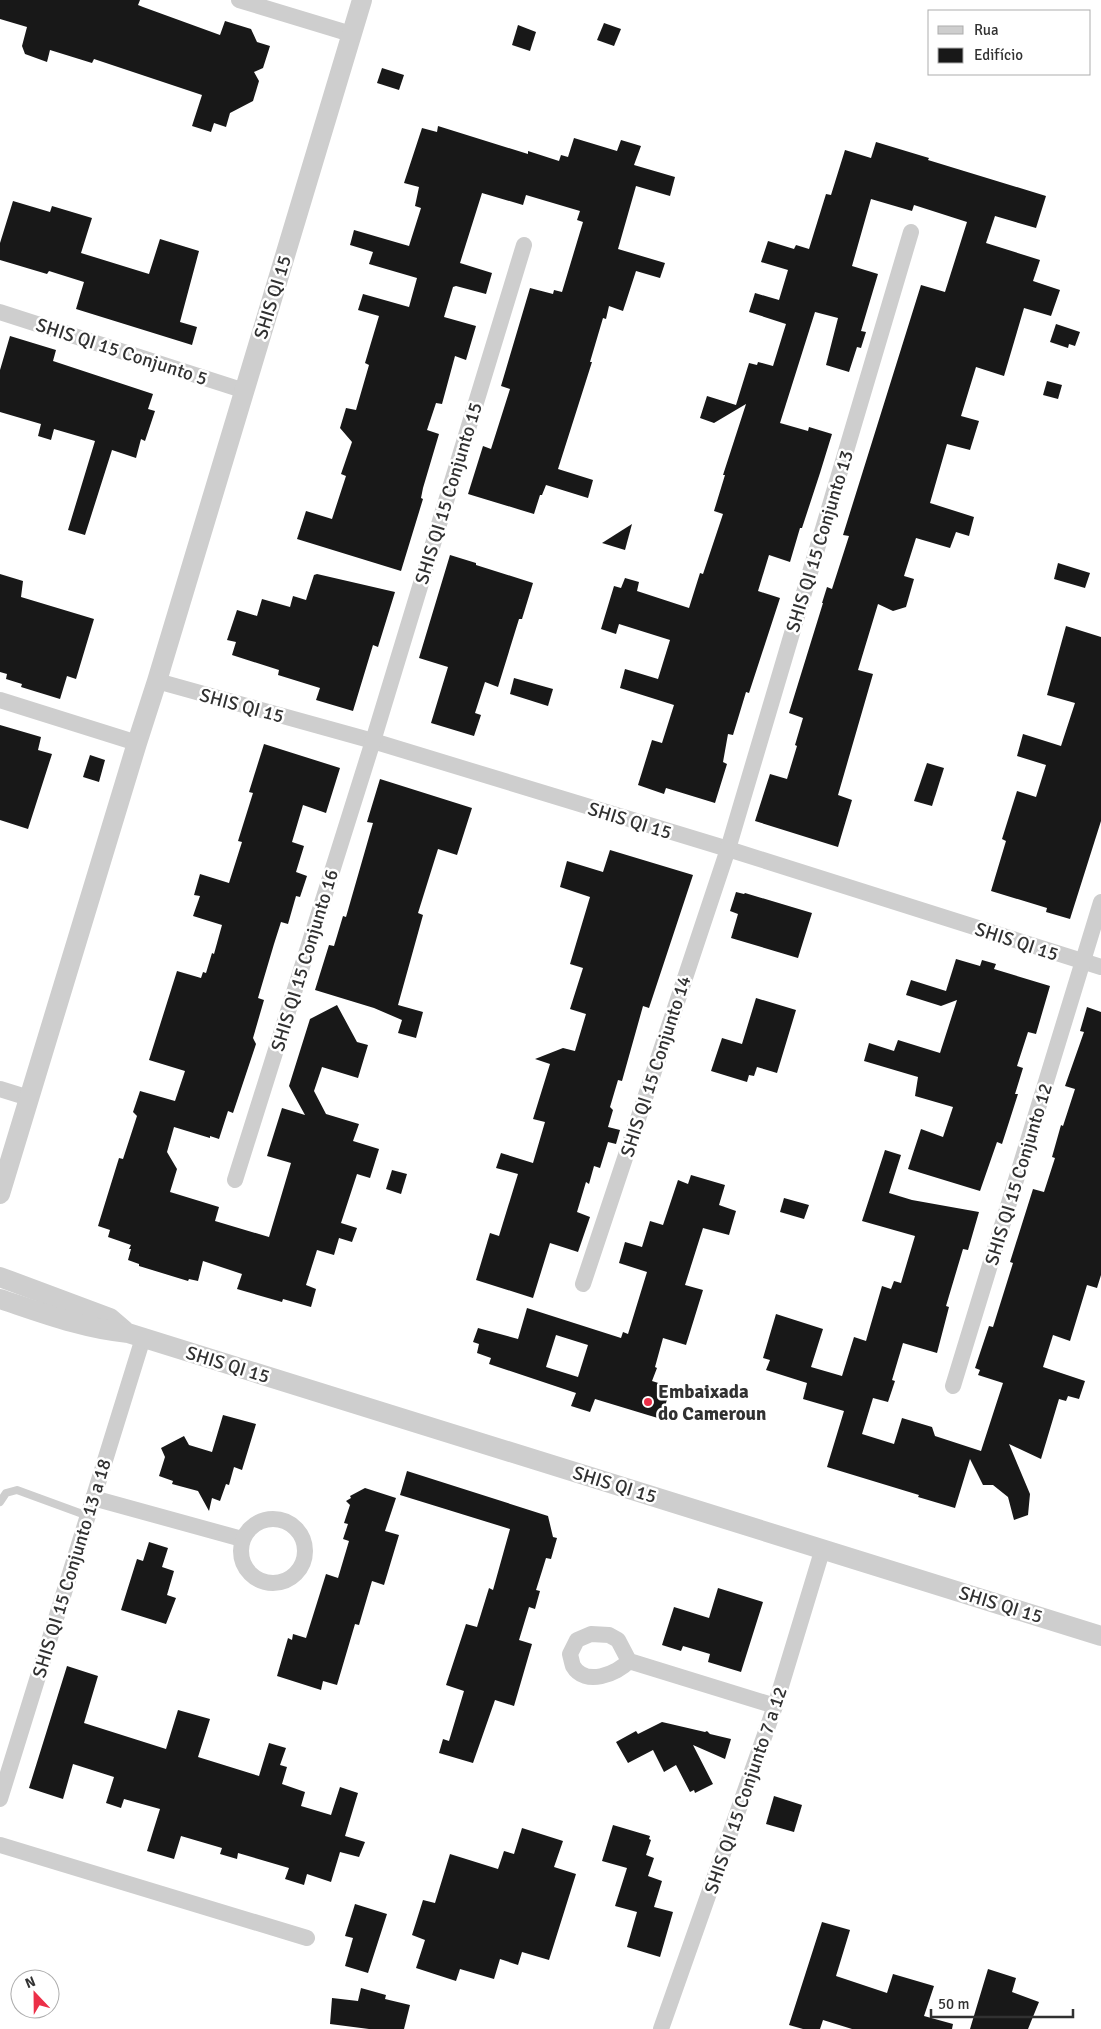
<svg xmlns="http://www.w3.org/2000/svg" width="1101" height="2029" viewBox="0 0 1101 2029" font-family="Signika,sans-serif">
<style>
.building{fill:#181818;fill-rule:evenodd}
.lines{fill:none;stroke-linecap:round;stroke-linejoin:round}
.service{stroke:#cecece;stroke-width:8}
.minor{stroke:#cecece;stroke-width:16}
.tertiary{stroke:#cecece;stroke-width:20}
.poi-dot{fill:#ec2f48;stroke:#fff;stroke-width:2}
.labels{text-anchor:middle;stroke-width:5;stroke-linejoin:round;paint-order:stroke}
.street-label{font-size:19px;fill:#313131;stroke:#fff}
.poi-label{font-size:19px;font-weight:bold;fill:#313131;stroke:#fff;text-anchor:start}
</style>
<rect width="100%" height="100%" fill="#fff"/>
<!-- building -->
<g class="building">
<polygon points="0,0 140,0 138,5 143,7 220,35 225,21 251,29 257,42 270,46 263,68 254,72 259,81 253,101 230,113 226,127 214,123 211,132 192,126 202,95 94,59 92,63 50,50 47,62 25,54 22,46 27,27 0,19"/>
<polygon points="604,23 621,29 614,46 597,40"/>
<polygon points="518,25 536,32 530,51 512,45"/>
<polygon points="382,68 404,75 399,90 377,83"/>
<polygon points="438,126 528,154 528,151 559,161 561,155 568,157 574,138 617,151 621,140 641,146 634,165 675,177 670,196 636,186 618,249 665,263 660,278 636,271 623,311 609,306 606,319 603,318 590,362 592,362 558,469 593,480 588,498 546,485 542,495 540,495 534,514 468,494 483,446 491,449 510,389 501,386 530,288 553,294 554,290 562,292 583,222 577,220 580,211 526,195 523,205 482,193 460,263 492,273 486,294 456,286 453,287 444,317 476,326 466,360 455,356 442,404 436,403 427,430 439,434 423,488 421,498 423,499 401,571 297,539 306,511 332,519 346,476 341,474 352,442 340,428 346,408 356,410 369,365 365,363 379,316 358,310 363,294 409,307 417,278 369,264 373,252 350,245 354,230 409,246 421,208 415,206 419,187 404,183 422,128 437,132"/>
<polygon points="876,142 929,158 928,160 1046,196 1036,228 995,216 986,243 1040,260 1033,281 1060,290 1051,316 1024,308 1004,376 976,367 961,416 979,421 970,450 947,444 930,503 974,517 969,536 956,532 950,548 916,538 904,576 914,579 906,607 893,611 878,604 858,670 873,674 838,795 852,800 838,847 755,821 770,774 787,779 797,746 795,745 803,718 789,713 823,603 822,603 827,587 832,589 849,536 843,535 921,285 945,292 967,222 914,205 912,211 871,199 852,266 878,274 861,331 866,332 861,348 857,347 849,372 826,365 838,318 815,312 780,423 808,431 809,427 832,434 820,473 802,528 800,528 790,562 769,555 758,591 780,598 749,693 746,692 733,735 728,734 723,762 727,764 715,803 666,788 664,794 638,785 652,740 662,743 674,705 620,688 625,669 658,679 670,640 619,624 616,634 601,629 614,586 621,588 625,578 639,582 637,591 689,608 700,573 703,574 723,514 714,511 725,475 723,475 746,404 714,423 700,418 707,396 736,405 749,363 757,365 758,362 773,366 786,324 749,312 755,293 779,300 788,270 761,262 768,241 794,249 796,245 809,249 826,194 831,195 845,150 871,158"/>
<polygon points="13,201 50,212 52,206 92,218 81,253 149,274 160,239 199,251 180,322 197,327 192,345 76,309 84,282 49,271 47,274 0,260 0,243"/>
<polygon points="1056,324 1080,332 1075,346 1069,344 1068,348 1050,342"/>
<polygon points="10,336 56,350 53,361 153,394 148,409 155,411 145,441 141,439 136,458 112,450 85,535 68,530 95,441 54,429 51,440 38,436 41,424 0,412 0,370"/>
<polygon points="1047,381 1062,385 1058,399 1043,395"/>
<polygon points="632,524 625,550 602,543"/>
<polygon points="450,555 476,563 476,565 533,583 522,619 519,619 498,687 485,682 475,713 481,715 474,736 431,723 448,667 419,658"/>
<polygon points="1058,563 1090,573 1085,588 1054,579"/>
<polygon points="0,574 23,581 21,597 94,619 76,679 67,676 60,699 21,687 22,684 6,679 7,674 0,672"/>
<polygon points="317,574 395,592 378,647 373,645 353,711 316,700 320,688 278,675 279,670 232,655 236,642 227,640 237,610 257,616 262,599 290,607 293,596 306,600 314,575"/>
<polygon points="1066,626 1101,637 1101,821 1070,919 1046,912 1047,908 991,891 1006,841 1002,839 1017,791 1036,797 1046,765 1017,756 1023,734 1061,746 1075,703 1047,695"/>
<polygon points="514,678 553,689 548,706 510,694"/>
<polygon points="0,725 41,737 38,750 52,754 28,829 0,820"/>
<polygon points="264,744 340,768 326,813 303,805 292,842 304,846 296,872 307,876 300,897 296,896 288,924 281,922 274,944 258,998 264,1000 253,1038 256,1044 233,1113 228,1111 219,1139 210,1136 210,1138 174,1127 167,1152 177,1169 170,1192 219,1207 215,1221 269,1237 291,1163 267,1156 282,1108 305,1115 289,1086 310,1019 337,1005 357,1042 368,1045 358,1078 322,1067 314,1091 326,1114 359,1124 353,1141 379,1149 370,1178 357,1174 341,1223 357,1228 352,1242 339,1238 334,1255 317,1250 306,1285 316,1289 311,1307 283,1299 282,1302 237,1289 242,1274 203,1261 198,1281 189,1279 188,1281 139,1266 139,1264 128,1260 131,1249 129,1249 131,1245 108,1237 110,1230 98,1226 119,1158 123,1159 137,1116 133,1112 140,1091 175,1101 185,1071 149,1060 177,971 201,978 203,972 206,973 212,953 214,954 222,925 193,916 200,896 194,895 200,874 229,883 242,842 238,841 253,793 249,792"/>
<polygon points="90,755 105,760 99,782 83,777"/>
<polygon points="927,763 944,768 932,806 914,801"/>
<polygon points="380,779 472,808 457,855 438,849 418,913 423,915 398,1005 423,1012 416,1038 398,1033 402,1020 374,1008 315,990 329,945 334,946 343,916 346,917 373,823 367,822"/>
<polygon points="610,850 693,875 649,1008 643,1006 622,1081 618,1080 610,1107 613,1110 608,1127 620,1130 616,1144 608,1142 600,1168 594,1166 589,1184 586,1182 577,1212 590,1217 578,1252 550,1243 533,1298 476,1280 490,1233 499,1236 518,1174 496,1168 501,1153 533,1163 545,1122 533,1119 550,1064 535,1059 563,1048 575,1051 586,1014 570,1009 583,968 570,964 590,897 560,887 567,861 603,872"/>
<polygon points="736,892 744,894 745,893 812,913 798,958 731,938 738,914 730,911"/>
<polygon points="956,959 980,966 982,960 996,964 994,969 1050,986 1036,1034 1028,1032 1017,1066 1023,1068 1015,1094 1018,1094 1002,1144 997,1142 980,1191 908,1169 921,1129 943,1137 953,1107 915,1096 918,1077 864,1061 869,1043 894,1051 898,1040 940,1053 957,1000 941,1006 906,995 911,980 946,991"/>
<polygon points="756,998 796,1010 777,1073 757,1067 754,1076 749,1075 747,1082 711,1071 722,1038 742,1044"/>
<polygon points="1087,1007 1101,1012 1101,1275 1097,1288 1087,1285 1070,1341 1053,1335 1043,1367 1085,1381 1079,1399 1068,1396 1066,1401 1059,1399 1041,1459 1009,1444 1030,1494 1028,1515 1014,1520 1008,1497 993,1485 983,1485 970,1459 955,1508 918,1497 919,1495 827,1467 844,1411 803,1399 807,1383 766,1370 770,1360 763,1358 776,1314 823,1329 811,1367 842,1376 854,1337 866,1341 882,1286 891,1289 894,1281 901,1283 915,1236 862,1221 885,1150 901,1155 889,1193 912,1200 979,1212 968,1250 963,1249 946,1306 949,1307 937,1353 903,1343 892,1380 895,1381 888,1402 873,1398 862,1434 894,1444 902,1418 932,1427 935,1436 981,1451 1003,1383 978,1375 980,1370 975,1368 989,1326 993,1327 1013,1263 1010,1262 1033,1189 1044,1192 1055,1158 1052,1157 1061,1125 1063,1126 1075,1089 1065,1086 1084,1032 1080,1031"/>
<polygon points="392,1170 407,1174 401,1194 386,1189"/>
<path d="M691 1175 725 1185 719 1205 736 1211 729 1235 703 1228 685 1285 703 1290 686 1345 663 1338 655 1367 657 1368 652 1381 671 1387 661 1419 595 1399 590 1412 571 1406 576 1393 489 1364 491 1358 477 1353 479 1344 473 1342 478 1328 518 1339 527 1308 621 1338 623 1332 628 1334 647 1272 619 1263 625 1242 642 1247 650 1221 663 1225 678 1180 688 1184ZM556 1335 588 1345 578 1377 546 1367Z"/>
<polygon points="784,1198 809,1205 804,1219 780,1212"/>
<polygon points="223,1415 256,1424 242,1470 234,1467 229,1485 226,1484 220,1501 212,1498 209,1511 198,1491 172,1484 173,1481 159,1476 165,1457 161,1448 184,1436 189,1445 212,1452"/>
<polygon points="407,1471 548,1516 553,1537 557,1538 551,1559 546,1558 542,1571 536,1590 540,1591 535,1609 529,1607 519,1640 532,1644 514,1706 495,1700 473,1763 439,1753 443,1739 449,1741 464,1691 446,1685 466,1624 477,1627 489,1588 493,1590 510,1529 400,1495"/>
<polygon points="365,1488 396,1498 385,1531 399,1535 384,1585 372,1581 359,1625 355,1624 337,1685 323,1681 321,1690 277,1676 288,1638 292,1640 293,1634 306,1638 326,1574 338,1578 349,1541 343,1539 348,1524 344,1523 350,1505 346,1501 351,1498 350,1496"/>
<polygon points="149,1542 168,1548 162,1567 174,1571 167,1595 176,1598 166,1624 121,1610 137,1559 143,1561"/>
<polygon points="718,1588 763,1602 741,1672 708,1662 710,1654 683,1646 681,1651 662,1645 674,1607 709,1618"/>
<polygon points="67,1666 98,1676 84,1723 166,1749 178,1710 210,1719 198,1757 259,1776 269,1743 286,1748 280,1765 287,1767 282,1784 305,1792 301,1806 331,1815 340,1787 358,1793 345,1836 365,1842 359,1857 340,1852 331,1882 307,1874 304,1885 285,1879 289,1868 238,1853 237,1859 220,1854 222,1848 181,1836 174,1859 147,1851 160,1809 124,1799 121,1808 106,1803 114,1777 73,1764 63,1799 29,1788"/>
<polygon points="662,1722 705,1732 707,1731 710,1734 731,1739 725,1759 693,1745 713,1784 695,1793 694,1790 690,1792 676,1765 664,1772 653,1750 628,1763 616,1742 636,1731 638,1734"/>
<polygon points="774,1796 802,1805 794,1832 766,1824"/>
<polygon points="613,1825 650,1836 649,1839 651,1840 646,1855 654,1858 648,1876 662,1881 654,1907 673,1912 660,1957 627,1947 637,1912 615,1906 627,1868 602,1861"/>
<polygon points="522,1828 563,1841 554,1867 576,1874 549,1960 522,1952 518,1965 500,1959 494,1979 460,1969 456,1981 416,1968 425,1940 412,1935 423,1900 435,1903 450,1854 498,1869 504,1851 514,1854"/>
<polygon points="355,1904 387,1914 368,1973 345,1966 353,1938 345,1936"/>
<polygon points="822,1922 850,1930 836,1976 887,1993 893,1974 934,1986 924,2016 953,2024 952,2029 852,2029 823,2020 820,2029 803,2029 789,2025"/>
<polygon points="988,1969 1016,1978 1012,1992 1039,2002 1028,2029 970,2029"/>
<polygon points="361,1988 386,1995 385,1999 410,2005 404,2029 369,2029 330,2024 332,1998 358,2001"/>
</g>
<g class="lines">
<!-- service -->
<polyline class="service" points="0,1502 6,1493 17,1490 88,1516"/>
<!-- minor -->
<g class="minor">
<polyline points="239,0 351,34"/>
<polyline points="0,312 245,391"/>
<polyline points="157,681 373,741 728,849 1101,967"/>
<polyline points="0,700 137,743"/>
<polyline points="0,1089 29,1098"/>
<polyline points="235,1180 373,741 524,245"/>
<polyline points="583,1284 728,849 911,232"/>
<polyline points="953,1386 1101,902"/>
<polyline points="93,1498 242,1539"/>
<circle cx="273" cy="1551" r="32"/>
<path d="M629 1661C617 1674 585 1687 573 1666 572 1663 571 1658 570 1654L577 1640 591 1634 609 1635 618 1640 629 1661 775 1706"/>
<polyline points="0,1799 143,1338"/>
<polyline points="0,1845 307,1938"/>
<polyline points="661,2029 775,1706 823,1548"/>
</g>
<!-- tertiary -->
<g class="tertiary">
<polyline points="0,1194 137,743 157,681 362,0"/>
<polyline points="0,1277 110,1318 124,1330"/>
<path d="M0 1299C42 1313 84 1329 128 1333L1101 1636"/>
</g>
</g>
<!-- markers -->
<circle class="poi-dot" cx="648" cy="1402" r="5"/>
<g class="labels">
<!-- street labels -->
<g class="street-label">
<text transform="translate(272 297) rotate(-73)" y="7">SHIS QI 15</text>
<text transform="translate(122 351) rotate(18)" y="7">SHIS QI 15 Conjunto 5</text>
<text transform="translate(448 493) rotate(-73)" y="7">SHIS QI 15 Conjunto 15</text>
<text transform="translate(819 541) rotate(-73)" y="7">SHIS QI 15 Conjunto 13</text>
<text transform="translate(242 705) rotate(15)" y="7">SHIS QI 15</text>
<text transform="translate(630 820) rotate(17)" y="7">SHIS QI 15</text>
<text transform="translate(1017 941) rotate(18)" y="7">SHIS QI 15</text>
<text transform="translate(304 960) rotate(-73)" y="7">SHIS QI 15 Conjunto 16</text>
<text transform="translate(655 1066) rotate(-72)" y="7">SHIS QI 15 Conjunto 14</text>
<text transform="translate(1018 1174) rotate(-73)" y="7">SHIS QI 15 Conjunto 12</text>
<text transform="translate(228 1364) rotate(17)" y="7">SHIS QI 15</text>
<text transform="translate(615 1484) rotate(17)" y="7">SHIS QI 15</text>
<text transform="translate(71 1568) rotate(-73)" y="7">SHIS QI 15 Conjunto 13 a 18</text>
<text transform="translate(1001 1604) rotate(17)" y="7">SHIS QI 15</text>
<text transform="translate(745 1790) rotate(-71)" y="7">SHIS QI 15 Conjunto 7 a 12</text>
</g>
<!-- poi labels -->
<g class="poi-label">
<text x="658" y="1398">Embaixada<tspan x="658" dy="22">do Cameroun</tspan></text>
</g>
</g>
<!-- legend -->
<rect x="928" y="10" width="162" height="65" fill="#ffffff" stroke="#adadad"/>
<rect x="938" y="26" width="25" height="8" fill="#cecece" stroke="#adadad"/>
<text x="974" y="35" font-size="15" fill="#313131">Rua</text>
<rect x="938" y="48" width="25" height="15" fill="#181818" stroke="#adadad"/>
<text x="974" y="60" font-size="15" fill="#313131">Edifício</text>
<!-- north arrow -->
<g transform="translate(35 1994) rotate(338)"><circle r="24" fill="#ffffff" stroke="#adadad"/>
<path d="M0-4L9 19L0 12L-9 19Z" fill="#ec2f48"/>
<text y="-8" font-size="14" font-weight="bold" text-anchor="middle" fill="#313131">N</text>
</g>
<!-- scale -->
<path d="M931 2009v8h142v-8" fill="none" stroke="#313131" stroke-width="2.5"/>
<text x="938" y="2009" font-size="15" fill="#313131" stroke="#ffffff" stroke-width="4" paint-order="stroke">50 m</text>
</svg>
